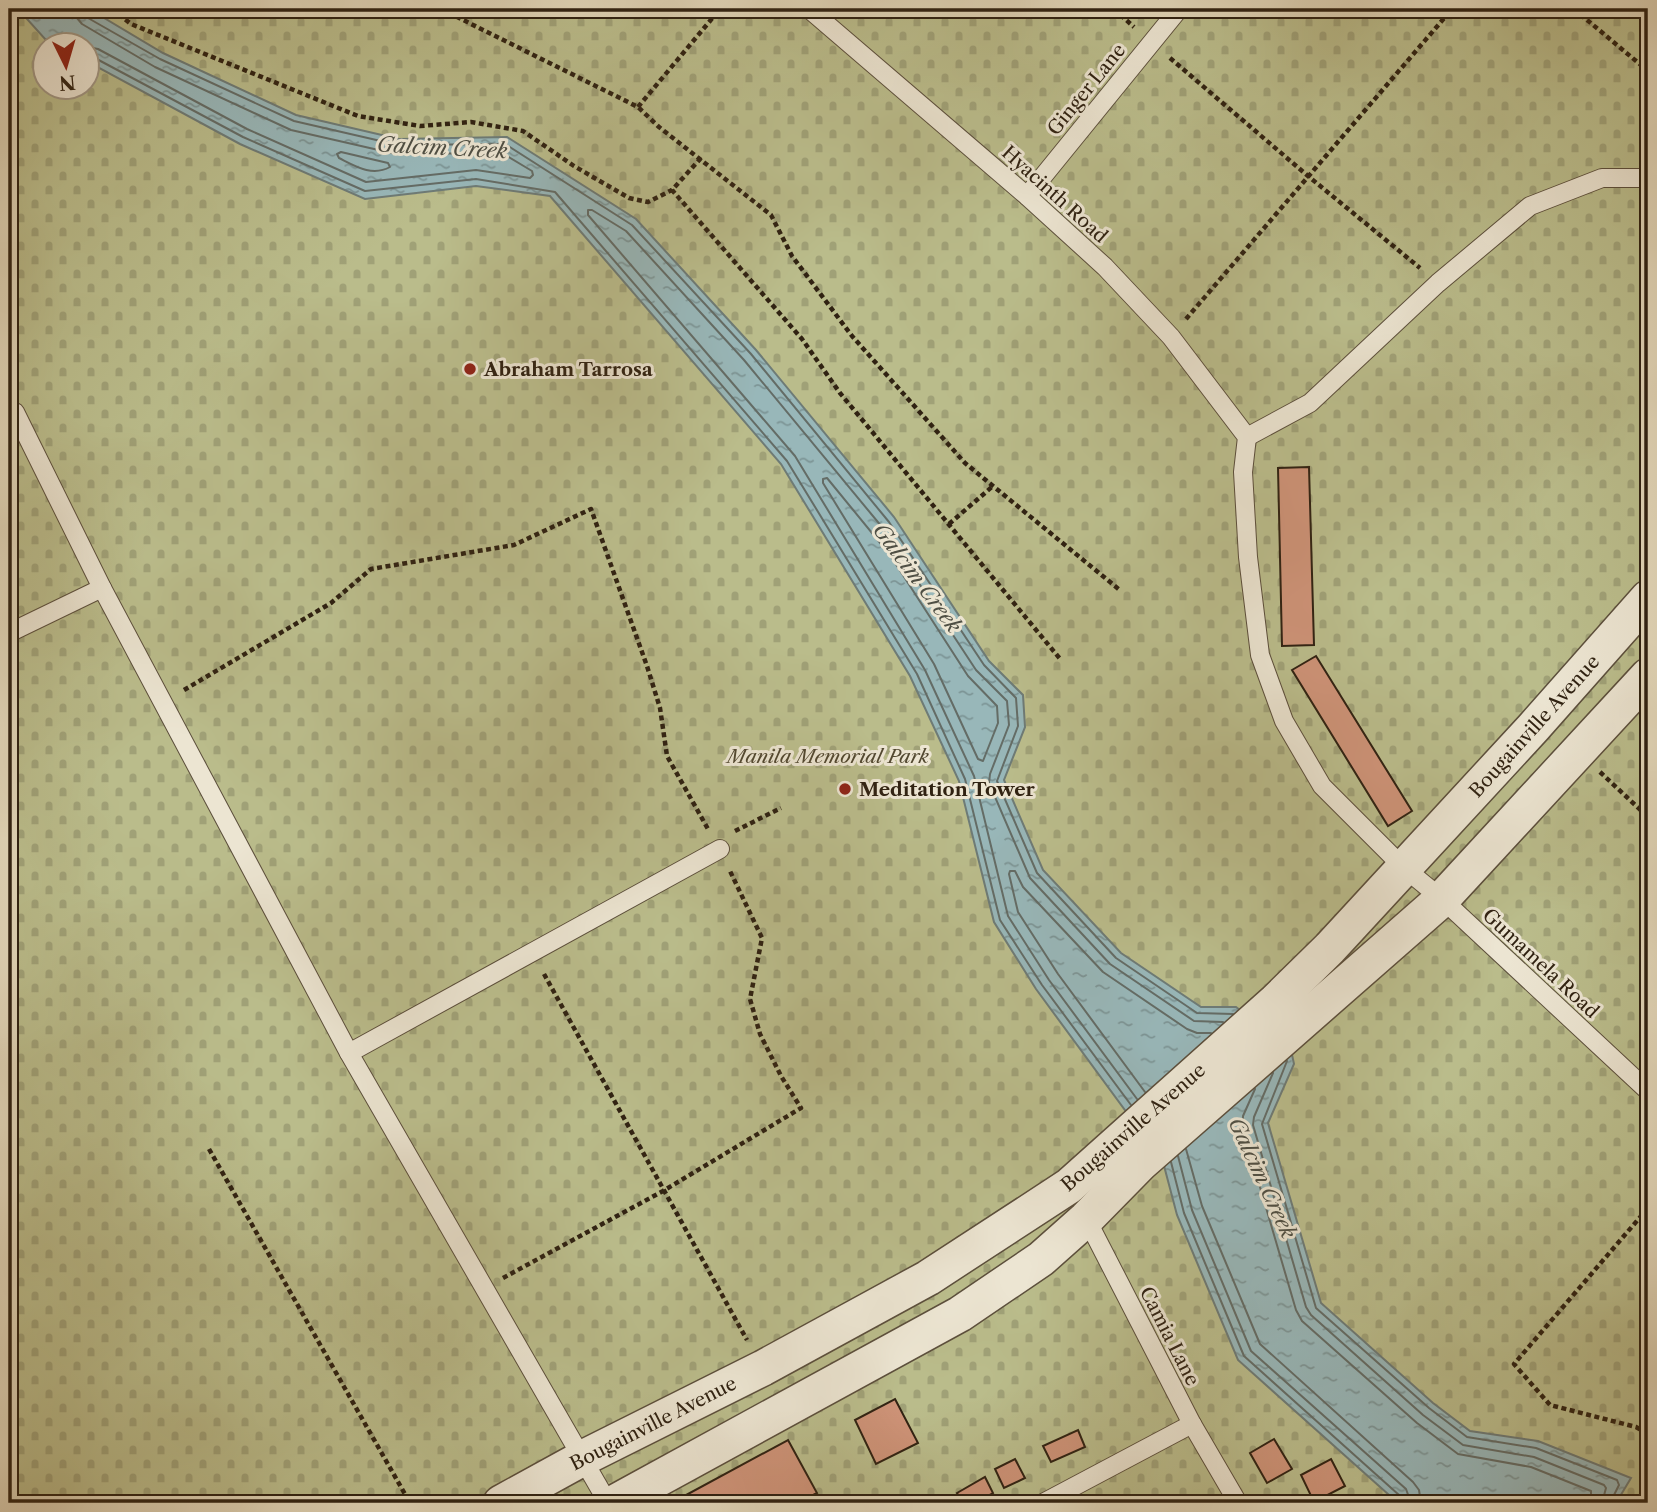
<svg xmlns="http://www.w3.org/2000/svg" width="1657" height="1512" viewBox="0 0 1657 1512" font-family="'Libre Caslon Text',serif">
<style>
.cemetery{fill:url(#cemetery-stones);stroke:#756f4e;stroke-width:2;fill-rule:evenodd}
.water{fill:url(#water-ripples);stroke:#6e7b76;stroke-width:2}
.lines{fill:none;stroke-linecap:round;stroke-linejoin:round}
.shore{stroke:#646c66;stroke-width:2}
.building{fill:#ce9378;stroke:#302212;stroke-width:2}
.lane-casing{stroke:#5c4f3c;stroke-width:20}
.street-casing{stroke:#5c4f3c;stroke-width:38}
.path{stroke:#302212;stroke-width:4.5;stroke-dasharray:5 3.5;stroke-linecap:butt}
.lane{stroke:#ece5d2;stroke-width:18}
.street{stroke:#ece5d2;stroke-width:35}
.poi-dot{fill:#8f2418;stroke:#ece5d2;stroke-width:2.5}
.labels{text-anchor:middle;stroke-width:6;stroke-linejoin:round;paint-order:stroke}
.street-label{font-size:19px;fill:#302212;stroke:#ece5d2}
.poi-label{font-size:19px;font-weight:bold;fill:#302212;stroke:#ece5d2;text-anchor:start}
.park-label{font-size:19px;font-style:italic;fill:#524830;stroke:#ece5d2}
.water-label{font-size:21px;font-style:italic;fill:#4f4f44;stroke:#ece5d2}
</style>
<defs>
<pattern id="cemetery-stones" width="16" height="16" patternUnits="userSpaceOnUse" patternTransform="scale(1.75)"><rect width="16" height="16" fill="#babc8b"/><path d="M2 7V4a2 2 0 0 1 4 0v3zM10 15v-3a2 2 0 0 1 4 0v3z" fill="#a0a177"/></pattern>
<pattern id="water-ripples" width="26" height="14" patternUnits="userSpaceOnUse" patternTransform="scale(1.75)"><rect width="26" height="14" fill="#98b7b9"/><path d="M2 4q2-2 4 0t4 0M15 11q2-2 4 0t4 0" fill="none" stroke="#7c9495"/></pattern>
</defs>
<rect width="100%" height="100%" fill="#e2d7ba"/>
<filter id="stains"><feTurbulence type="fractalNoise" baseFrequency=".00286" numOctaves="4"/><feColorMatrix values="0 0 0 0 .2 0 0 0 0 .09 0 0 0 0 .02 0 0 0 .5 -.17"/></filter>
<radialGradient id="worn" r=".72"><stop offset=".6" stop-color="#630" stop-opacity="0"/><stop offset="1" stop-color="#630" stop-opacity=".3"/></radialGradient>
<!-- cemetery -->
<path class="cemetery" d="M9 9H1648V1503H9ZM46 46H88V88H46Z"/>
<!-- water -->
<polygon class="water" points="18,9 89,9 163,53 296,115 399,139 507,137 636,219 756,350 894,517 989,661 1023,695 1025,727 1004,780 1043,870 1121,953 1201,1007 1236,1007 1291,1050 1294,1064 1268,1123 1321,1303 1433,1403 1470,1431 1538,1441 1631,1478 1616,1503 1398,1503 1238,1360 1177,1215 1163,1162 1036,989 994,922 959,781 910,676 781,464 550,196 476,186 365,199 240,144 88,62 88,46 58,45 45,39"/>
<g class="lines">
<!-- shore -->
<g class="shore">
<polyline points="76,9 77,18 82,24 155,67 291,130 396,154 502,153 532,171 533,175 530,178 476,170 366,182 247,129 98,49 88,47"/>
<polyline points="84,9 88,18 160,59 294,121 398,145 505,144 632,225 751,354 889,522 984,665 1016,698 1018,726 997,781 1037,873 1116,958 1197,1013 1233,1014"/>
<polyline points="88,56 93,57 243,137 365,191 476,179 555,192 787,461 917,674 965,779 1000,920 1042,985 1131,1105"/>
<path d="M341 152 388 163 390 167C372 177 355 166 339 158L337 154Z"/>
<polygon points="827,478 890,555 968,676 997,706 998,723 983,761 978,759 934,664 823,483 823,479"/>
<polyline points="1287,1061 1262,1124 1316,1308 1429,1408 1467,1437 1536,1448 1617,1480 1619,1485 1610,1503"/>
<polyline points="1273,1073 1254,1117 1253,1125 1306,1307 1311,1315 1423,1415 1463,1445 1534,1457 1604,1485 1606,1488 1602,1503"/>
<polyline points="1255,1089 1243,1116 1243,1129 1296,1310 1302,1321 1417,1423 1458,1454 1531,1467 1591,1491 1591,1503"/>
<polyline points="1145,1092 1058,974 1018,912 1009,874 1010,871 1015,871 1023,887 1103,972 1187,1029 1197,1033 1211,1033"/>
<polyline points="1137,1099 1049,980 1008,916 974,776 925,670 795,456 588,215 588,210 592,210 626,231 744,360 882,527 976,670 1007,701 1009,725 990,774 989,783 1030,878 1110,964 1194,1021 1223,1022"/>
<polyline points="1186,1149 1202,1206 1260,1344 1413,1482 1419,1490 1421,1503"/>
<polyline points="1178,1156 1192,1210 1251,1351 1406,1489 1411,1503"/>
<polyline points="1171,1162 1184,1213 1244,1356 1399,1495 1402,1503"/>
</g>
</g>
<!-- building -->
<g class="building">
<polygon points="1309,467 1314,645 1282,646 1278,468"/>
<polygon points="1316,656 1412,811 1388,826 1292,670"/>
<polygon points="895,1399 918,1443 876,1464 855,1420"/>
<polygon points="1078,1430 1085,1447 1051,1462 1043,1446"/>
<polygon points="1274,1439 1292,1469 1267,1483 1250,1453"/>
<polygon points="788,1440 817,1493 798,1503 676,1503 675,1501"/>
<polygon points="1015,1459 1025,1478 1004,1488 995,1469"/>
<polygon points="1331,1459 1345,1486 1314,1502 1301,1475"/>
<polygon points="985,1477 993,1493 975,1503 963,1503 957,1493"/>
</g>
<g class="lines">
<!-- lane casing -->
<g class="lane-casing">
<g id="lane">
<polyline points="809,9 1027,196 1105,267 1171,337 1247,437 1243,472 1248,557 1260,655 1284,721 1322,786 1403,867 1442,899 1648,1091"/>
<polyline points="1027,196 1179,9"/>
<polyline points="9,410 15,412 102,588 349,1053 608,1503"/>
<polyline points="1247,437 1310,403 1438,283 1530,206 1602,178 1648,178"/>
<polyline points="9,633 102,588"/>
<polyline points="349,1053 720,849"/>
<polyline points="1084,1214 1192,1424 1238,1503"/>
<polyline points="1043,1503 1192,1424"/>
</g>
</g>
<!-- street casing -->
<g class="street-casing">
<g id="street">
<polyline points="501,1503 583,1458 763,1368 928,1278 1069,1186 1276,1001 1330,948 1533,728 1648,598"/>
<polyline points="614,1503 960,1314 1041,1259 1086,1219 1141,1163 1442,899 1648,676"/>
</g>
</g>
<!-- path -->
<g class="path">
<polyline points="112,9 131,24 358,116 420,126 471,122 523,131 574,166 629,198 648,202 672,190"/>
<polyline points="441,9 638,107 659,127 771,215 792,256 852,336 965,463 1121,591"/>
<polyline points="1114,9 1134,27"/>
<polyline points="1574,9 1648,71"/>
<polyline points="1170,58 1308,176 1420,268"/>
<polyline points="638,107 720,9"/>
<polyline points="701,158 672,190 802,339 840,393 1061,660"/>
<polyline points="1186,319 1452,9"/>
<polyline points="949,524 993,486"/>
<polyline points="184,690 331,603 371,569 514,545 591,509 647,666 660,708 667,756 708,829"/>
<polyline points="1600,772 1648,817"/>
<polyline points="735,831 781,808"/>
<polyline points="544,974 747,1340"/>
<polyline points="209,1149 410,1503"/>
<polyline points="1648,1208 1514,1364 1550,1405 1636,1427 1648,1434"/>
<polyline points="503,1278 663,1191 801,1108 781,1076 760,1034 750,999 762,938 730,871"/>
</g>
<!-- lane -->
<use href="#lane" class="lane"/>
<!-- street -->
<use href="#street" class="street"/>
</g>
<!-- markers -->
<g class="poi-dot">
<circle cx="470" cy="369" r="7"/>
<circle cx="845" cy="789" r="7"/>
</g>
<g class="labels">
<!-- street labels -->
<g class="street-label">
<text transform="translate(1086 89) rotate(-51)" y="7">Ginger Lane</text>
<text transform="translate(1055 194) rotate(42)" y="7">Hyacinth Road</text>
<text transform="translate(1534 726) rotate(-48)" y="7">Bougainville Avenue</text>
<text transform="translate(1541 963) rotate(43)" y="7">Gumamela Road</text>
<text transform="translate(1133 1127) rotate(-41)" y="7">Bougainville Avenue</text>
<text transform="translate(1170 1336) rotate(63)" y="7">Camia Lane</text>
<text transform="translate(653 1423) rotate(-27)" y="7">Bougainville Avenue</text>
</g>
<!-- poi labels -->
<g class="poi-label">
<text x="484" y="376">Abraham Tarrosa</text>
<text x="859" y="796">Meditation Tower</text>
</g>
<!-- park labels -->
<g class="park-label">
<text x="828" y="763">Manila Memorial Park</text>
</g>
<!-- water labels -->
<g class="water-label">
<text transform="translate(442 148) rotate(3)" y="7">Galcim Creek</text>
<text transform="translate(917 578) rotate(53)" y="7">Galcim Creek</text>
<text transform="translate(1262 1178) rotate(65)" y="7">Galcim Creek</text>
</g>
</g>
<!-- margin -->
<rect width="1657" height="1512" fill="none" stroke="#e2d7ba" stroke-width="35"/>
<rect x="10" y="10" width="1636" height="1491" fill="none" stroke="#302212" stroke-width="3.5"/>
<rect x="18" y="18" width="1622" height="1477" fill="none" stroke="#302212" stroke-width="2"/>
<!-- north arrow -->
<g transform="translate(66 66) rotate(175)"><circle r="33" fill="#ece5d2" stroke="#a19785" stroke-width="2"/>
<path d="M0-5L12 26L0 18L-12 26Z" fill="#8f2418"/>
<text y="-10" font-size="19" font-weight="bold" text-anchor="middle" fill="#302212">N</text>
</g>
<rect width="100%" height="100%" filter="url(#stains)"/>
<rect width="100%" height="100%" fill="url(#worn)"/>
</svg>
